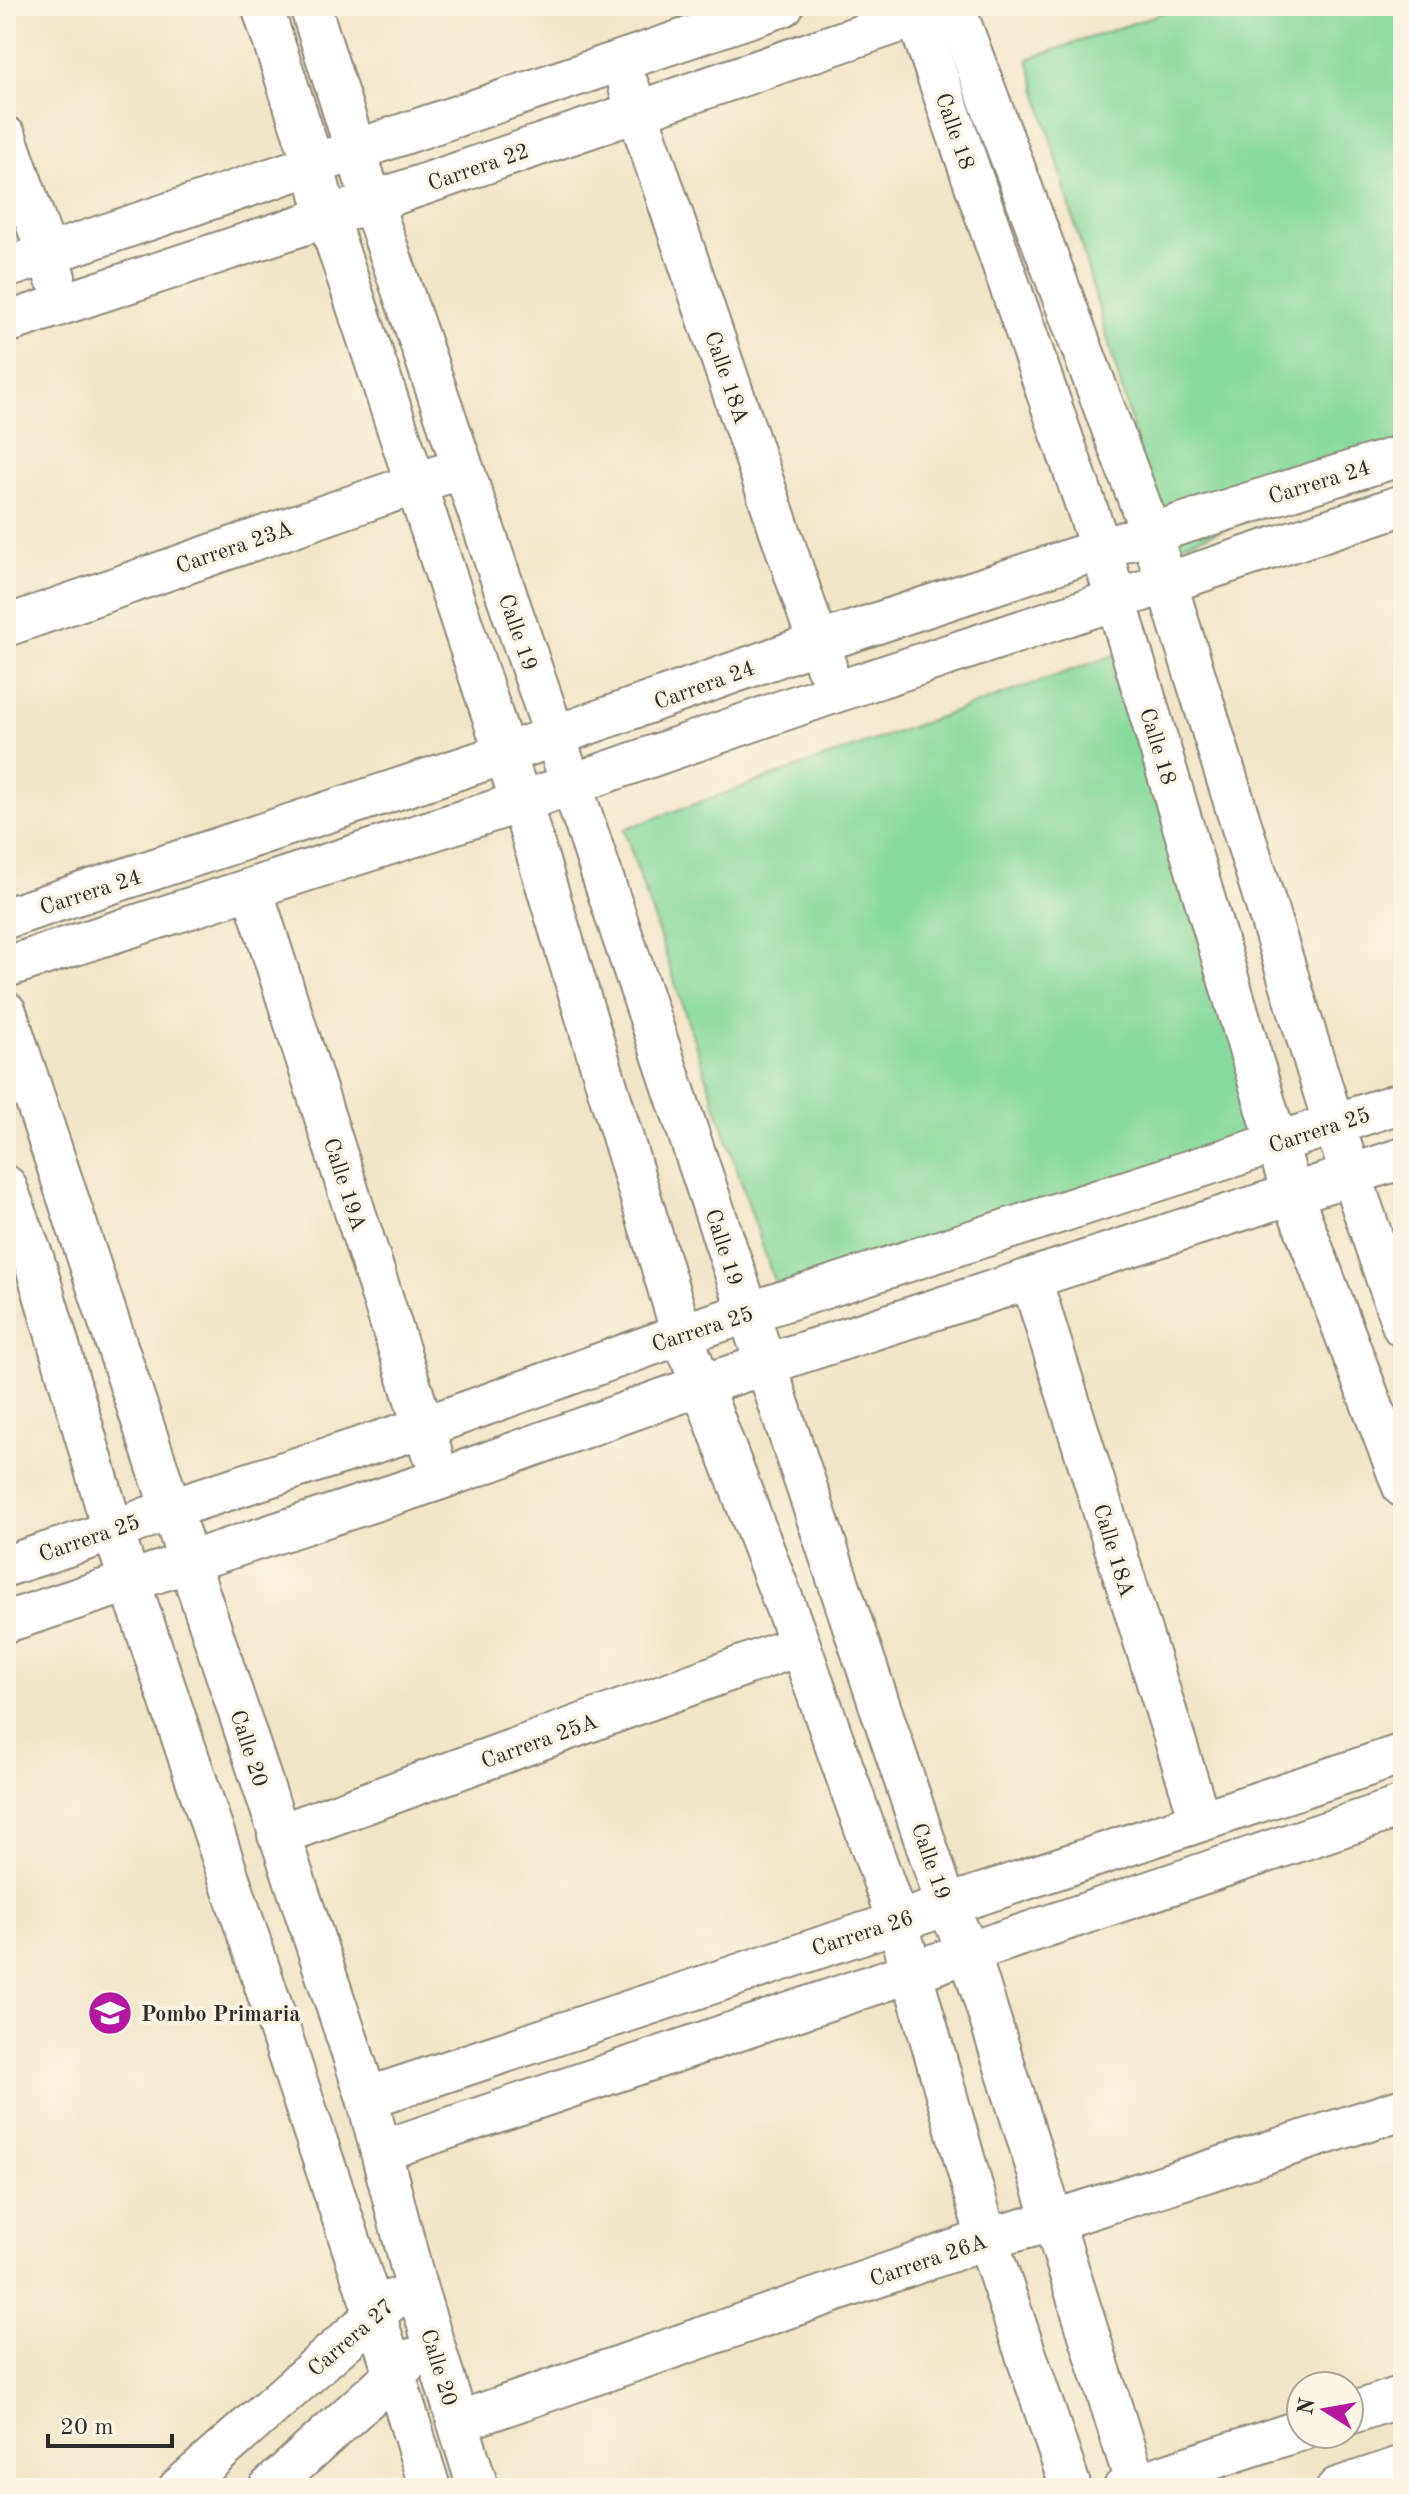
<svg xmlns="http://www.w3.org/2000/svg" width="1409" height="2494" viewBox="0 0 1409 2494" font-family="'Old Standard TT',serif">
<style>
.green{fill:#86da9c;stroke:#588264;stroke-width:2}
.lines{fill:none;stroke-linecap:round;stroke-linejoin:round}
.minor-casing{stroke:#8e8879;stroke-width:44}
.minor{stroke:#fff;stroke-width:40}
.labels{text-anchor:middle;stroke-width:7;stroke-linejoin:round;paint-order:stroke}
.street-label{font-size:22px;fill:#2b2b2b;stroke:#fcf5e5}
.poi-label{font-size:22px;font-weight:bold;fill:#2b2b2b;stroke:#fcf5e5;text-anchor:start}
</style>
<rect width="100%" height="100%" fill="#fcf5e5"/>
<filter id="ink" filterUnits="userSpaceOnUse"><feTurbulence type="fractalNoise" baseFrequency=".0125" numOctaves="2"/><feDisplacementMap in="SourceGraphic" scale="16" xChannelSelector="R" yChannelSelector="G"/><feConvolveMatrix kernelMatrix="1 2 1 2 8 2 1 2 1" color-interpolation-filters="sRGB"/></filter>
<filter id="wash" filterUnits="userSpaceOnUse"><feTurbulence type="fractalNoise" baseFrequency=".006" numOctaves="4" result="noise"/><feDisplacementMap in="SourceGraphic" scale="32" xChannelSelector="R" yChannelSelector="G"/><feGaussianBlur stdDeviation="1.8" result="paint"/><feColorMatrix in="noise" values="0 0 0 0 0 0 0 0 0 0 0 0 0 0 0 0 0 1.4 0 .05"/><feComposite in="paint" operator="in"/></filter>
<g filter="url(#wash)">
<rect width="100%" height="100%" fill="#f1e5c7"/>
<!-- green -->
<g class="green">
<polygon points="1183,6 1403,6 1403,469 1167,549 1028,59"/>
<polygon points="1120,653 1271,1140 782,1305 624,829"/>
</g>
</g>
<g filter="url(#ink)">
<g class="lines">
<!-- minor casing -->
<g class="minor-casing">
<g id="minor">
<polyline points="262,6 313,163 327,216 521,802 682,1334 800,1645 897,1920 987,2239 1071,2488"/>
<polyline points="310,6 372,202 588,833 946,1904 969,1952 1137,2488"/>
<polyline points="913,6 1101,549 1292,1194 1403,1487"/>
<polyline points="954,6 1151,533 1334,1125 1403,1327"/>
<polyline points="629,87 826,666"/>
<polyline points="6,137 55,277"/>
<polyline points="6,268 783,6"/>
<polyline points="6,323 372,202 941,8"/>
<polyline points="6,626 441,475"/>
<polyline points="252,889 432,1453"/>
<polyline points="6,918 504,754 817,643 1101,549 1403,455"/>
<polyline points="6,967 521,802 836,692 1403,505"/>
<polyline points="6,1012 367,2098 415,2283 478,2488"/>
<polyline points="6,1186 34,1260 113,1531 394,2372 430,2488"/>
<polyline points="1031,1279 1200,1820"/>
<polyline points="6,1566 113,1531 172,1508 424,1427 682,1334 1403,1102"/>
<polyline points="6,1622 441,1479 702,1385 1403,1158"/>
<polyline points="278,1835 800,1645"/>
<polyline points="367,2098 1403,1754"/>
<polyline points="381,2151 1403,1806"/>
<polyline points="1349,2414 1403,2396"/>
<polyline points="458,2422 987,2239 1052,2221 1403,2109"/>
<polyline points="179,2488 392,2300"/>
<polyline points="269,2488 411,2359"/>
<polyline points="1124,2488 1301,2430"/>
<polyline points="1337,2488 1403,2466"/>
</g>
</g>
<!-- minor -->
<use href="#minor" class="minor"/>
</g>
</g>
<!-- icons -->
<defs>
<g id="school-disc" transform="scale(2.3)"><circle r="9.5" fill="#b5179e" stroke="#fcf5e5"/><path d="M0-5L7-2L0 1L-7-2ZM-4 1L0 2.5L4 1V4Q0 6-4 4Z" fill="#fff"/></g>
</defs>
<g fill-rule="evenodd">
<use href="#school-disc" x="110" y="2013"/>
</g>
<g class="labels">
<!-- street labels -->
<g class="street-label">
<text transform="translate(956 131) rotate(71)" y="8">Calle 18</text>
<text transform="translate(478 166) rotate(-19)" y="8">Carrera 22</text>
<text transform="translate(728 377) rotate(71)" y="8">Calle 18A</text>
<text transform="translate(1319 481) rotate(-17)" y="8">Carrera 24</text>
<text transform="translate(234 546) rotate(-19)" y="8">Carrera 23A</text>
<text transform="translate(519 632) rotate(71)" y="8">Calle 19</text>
<text transform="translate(704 684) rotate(-20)" y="8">Carrera 24</text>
<text transform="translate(1159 746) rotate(73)" y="8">Calle 18</text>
<text transform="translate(90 891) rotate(-18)" y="8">Carrera 24</text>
<text transform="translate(1319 1129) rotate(-18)" y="8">Carrera 25</text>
<text transform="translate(346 1184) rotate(72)" y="8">Calle 19A</text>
<text transform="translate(725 1247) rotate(72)" y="8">Calle 19</text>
<text transform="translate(702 1328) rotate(-18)" y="8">Carrera 25</text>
<text transform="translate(89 1537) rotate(-19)" y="8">Carrera 25</text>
<text transform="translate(1115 1550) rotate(73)" y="8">Calle 18A</text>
<text transform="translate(539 1740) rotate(-20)" y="8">Carrera 25A</text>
<text transform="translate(250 1748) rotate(72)" y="8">Calle 20</text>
<text transform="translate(932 1861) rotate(71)" y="8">Calle 19</text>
<text transform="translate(862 1932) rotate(-18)" y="8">Carrera 26</text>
<text transform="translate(928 2259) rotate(-19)" y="8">Carrera 26A</text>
<text transform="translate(350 2337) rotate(-41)" y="8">Carrera 27</text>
<text transform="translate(440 2367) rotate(73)" y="8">Calle 20</text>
</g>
<!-- poi labels -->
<g class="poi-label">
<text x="141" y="2021">Pombo Primaria</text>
</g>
</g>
<!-- margin -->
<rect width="1409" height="2494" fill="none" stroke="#fcf5e5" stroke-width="32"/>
<!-- north arrow -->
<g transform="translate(1325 2410) rotate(281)"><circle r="38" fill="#fcf5e5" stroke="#a8a49b" stroke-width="2"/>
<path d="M0-6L14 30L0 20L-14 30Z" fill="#b5179e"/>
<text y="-12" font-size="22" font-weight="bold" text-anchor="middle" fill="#2b2b2b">N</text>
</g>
<!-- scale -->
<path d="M48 2434v12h124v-12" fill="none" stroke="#2b2b2b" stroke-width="4"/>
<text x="60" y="2434" font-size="24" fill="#2b2b2b" stroke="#fcf5e5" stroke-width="6" paint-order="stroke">20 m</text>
</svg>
